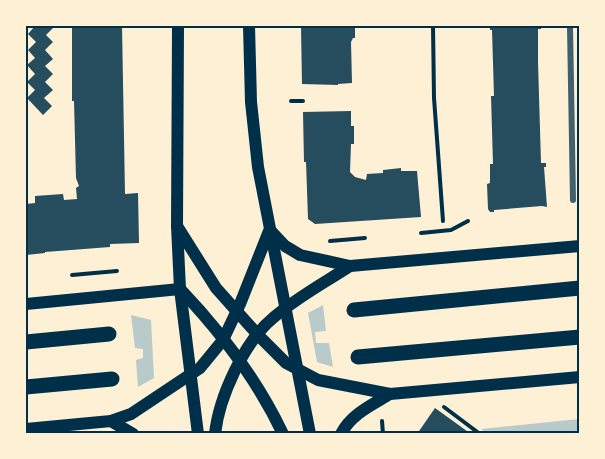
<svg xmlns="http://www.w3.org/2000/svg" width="605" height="459" viewBox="0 0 605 459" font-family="'PT Sans Narrow',sans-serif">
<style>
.green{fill:#b9caca}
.building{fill:#264d5e}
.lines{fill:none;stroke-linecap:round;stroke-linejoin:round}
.path{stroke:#003049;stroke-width:4}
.minor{stroke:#3f606c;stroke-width:6}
.secondary{stroke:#003049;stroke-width:12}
.primary{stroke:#003049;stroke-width:15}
.neatline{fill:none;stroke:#003049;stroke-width:2}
</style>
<rect width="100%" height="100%" fill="#fdf0d5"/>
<!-- green -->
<g class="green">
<polygon points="323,305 326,331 315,332 316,343 329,343 333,367 317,362 308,313"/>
<polygon points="131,315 151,320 154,378 138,387 136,360 143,358 143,349 135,348"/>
<polygon points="579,419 579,433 488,434 481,429"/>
</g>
<!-- building -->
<g class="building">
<polygon points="35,26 54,27 46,35 53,42 45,50 53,59 45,66 53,74 45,82 53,90 44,98 52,106 43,115 27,98 35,90 27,82 35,74 27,65 35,58 28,50 36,42 28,34"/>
<polygon points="72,26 122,26 125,194 138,193 139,243 110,244 110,247 45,252 45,253 26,255 26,204 35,203 35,196 63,194 64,200 77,199 76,188 79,186 76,178 74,101 72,101"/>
<polygon points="301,26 355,26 355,38 353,38 351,42 352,83 338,84 338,85 302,84"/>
<polygon points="490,26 541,26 541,29 538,29 538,62 541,163 546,163 546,167 544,167 547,207 542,206 494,210 494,212 490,212 488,209 487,184 490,183 490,164 493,164 491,96 494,96 492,30 490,30"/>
<polygon points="351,111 351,126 354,126 354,144 351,144 350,172 355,177 366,180 367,174 383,173 383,170 401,168 401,171 417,171 421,217 315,224 308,219 306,162 304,162 303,112"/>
<polygon points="435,408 471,434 417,434"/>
</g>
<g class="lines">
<!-- path -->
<g class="path">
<polyline points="433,26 434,98 443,221"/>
<polyline points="291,101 303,101"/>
<polyline points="421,233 451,230 468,221"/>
<polyline points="330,241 365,238"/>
<polyline points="72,275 117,271"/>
<polyline points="444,407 480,434"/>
<polyline points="382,421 383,434"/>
</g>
<!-- minor -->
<polyline class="minor" points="570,26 573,200"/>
<!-- secondary -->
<g class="secondary">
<polyline points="178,26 177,226 180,289 198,434"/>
<polyline points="249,26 251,102 258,167 310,434"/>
<polyline points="177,226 216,288 258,335 286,363 318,380 390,394 580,377"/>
<polyline points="270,230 285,246 300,255 350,266 580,246"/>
<path d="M180 289C220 331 258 381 283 434"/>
<polyline points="26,304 180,289"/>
<polyline points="111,421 133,434"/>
<polyline points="26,429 111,421 131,414 200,368 223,340 240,304 269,231"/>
<path d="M215 434C219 397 244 342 273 318 296 298 324 283 350 266"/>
<path d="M341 434C351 414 372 405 390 394"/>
</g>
<!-- primary -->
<g class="primary">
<polyline points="354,310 580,288"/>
<polyline points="26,342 109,334"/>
<polyline points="358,357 580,337"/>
<polyline points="26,387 112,379"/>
</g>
</g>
<!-- border -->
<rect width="605" height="459" fill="none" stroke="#fdf0d5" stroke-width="54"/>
<rect x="27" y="27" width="551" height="405" class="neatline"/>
</svg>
